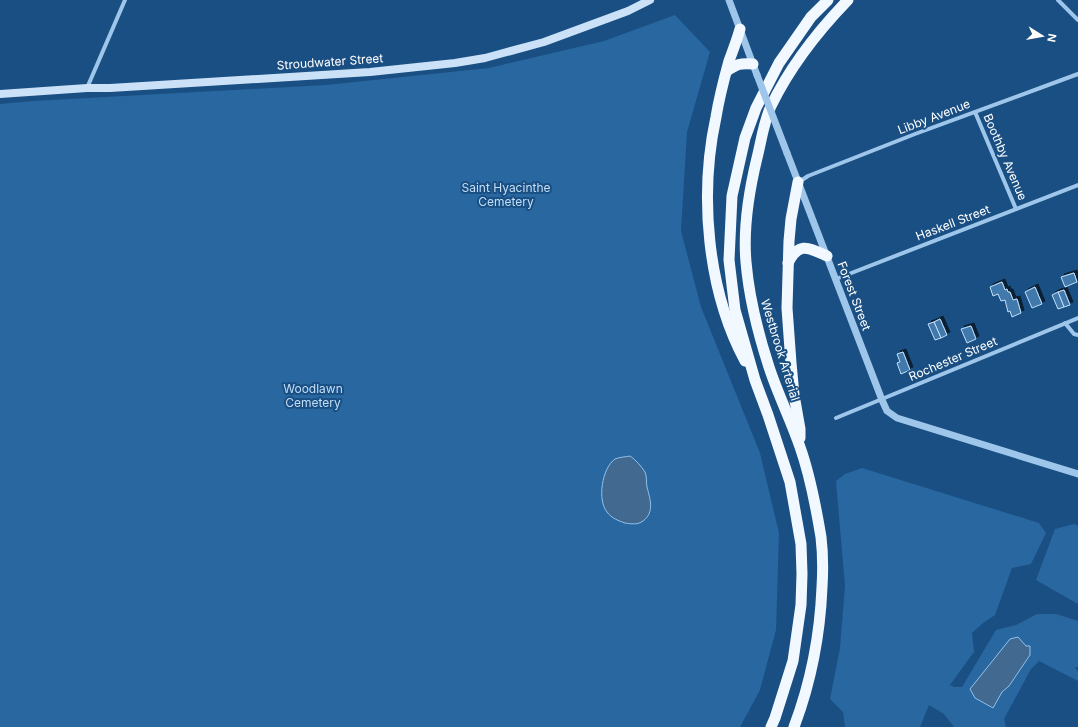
<svg xmlns="http://www.w3.org/2000/svg" width="1078" height="727" viewBox="0 0 1078 727" font-family="Inter,sans-serif">
<style>
.green{fill:#2867a0;fill-rule:evenodd}
.water{fill:#426990;stroke:#91c2ee}
.building{fill:#4279ac;stroke:#c3dff8;filter:url(#shadow)}
.lines{fill:none;stroke-linecap:round;stroke-linejoin:round}
.minor{stroke:#9ec6eb;stroke-width:4}
.tertiary{stroke:#9ec6eb;stroke-width:7}
.secondary{stroke:#cae1f8;stroke-width:8}
.trunk{stroke:#f1f8ff;stroke-width:11}
.tertiary-bridge{stroke:#9ec6eb;stroke-width:7}
.labels{text-anchor:middle;stroke-width:4;stroke-linejoin:round;paint-order:stroke}
.street-label{font-size:12px;fill:#fff;stroke:#1a4f83}
.park-label{font-size:12px;fill:#c3dff8;stroke:#1a4f83}
</style>
<defs>
<filter id="shadow"><feDropShadow dx="3" dy="-3" stdDeviation="0" flood-color="#0009"/></filter>
</defs>
<rect width="100%" height="100%" fill="#1a4f83"/>
<!-- green -->
<g class="green">
<polygon points="675,15 710,52 687,132 681,231 701,307 760,453 779,533 776,630 760,690 740,727 0,727 0,104 33,101 326,85 489,68 604,41"/>
<path d="M862 468 1039 523 1046 533 1031 564 1012 568 995 615 983 623 972 633 974 652 950 685 954 687H962L996 630 1016 625 1037 614H1056L1078 621V667H1075L1078 672V681L1039 661 1031 669 1004 719 1006 727H954L944 714 929 705 920 727H845L843 712 830 699 840 648 845 586 836 481 845 474ZM1030 646V655L1009 686 1002 692 992 708 975 698Z"/>
<polygon points="1074,524 1078,526 1078,604 1036,580 1055,529"/>
</g>
<!-- water -->
<g class="water">
<path d="M630 456C636 460 641 466 645 472 647 476 646 482 647 487 650 499 655 512 643 521 638 525 631 524 625 523 619 521 611 518 607 512 597 500 602 468 615 459 619 457 626 457 630 456Z"/>
<polygon points="1018,637 1026,646 1030,646 1030,655 1009,686 1002,692 993,708 975,698 970,689 1010,639"/>
</g>
<!-- building -->
<g class="building">
<polygon points="1074,273 1077,282 1065,287 1061,277"/>
<polygon points="1002,282 1005,290 1007,289 1008,292 1010,292 1013,300 1017,299 1021,313 1012,317 1010,311 1008,312 1005,300 1001,301 998,294 993,296 990,287"/>
<polygon points="1035,287 1042,304 1032,308 1025,292"/>
<polygon points="1064,290 1070,305 1064,307 1058,292"/>
<polygon points="1058,292 1064,307 1058,309 1052,295"/>
<polygon points="940,319 947,335 941,338 934,322"/>
<polygon points="934,322 941,338 935,340 928,324"/>
<polygon points="971,326 976,339 967,343 961,329"/>
<polygon points="903,352 910,370 901,374 897,363 900,362 897,354"/>
</g>
<g class="lines">
<!-- minor -->
<g class="minor">
<polyline points="1058,0 1078,20"/>
<polyline points="87,88 125,0"/>
<polyline points="975,112 1016,209"/>
<polyline points="799,182 808,176 915,134 1078,74"/>
<polyline points="836,279 1078,185"/>
<polyline points="1065,323 1074,334 1078,335"/>
<polyline points="836,418 1078,318"/>
</g>
<!-- tertiary -->
<g class="tertiary">
<polyline points="729,0 757,75"/>
<polyline points="787,153 882,400 887,411 897,418 1078,474"/>
</g>
<!-- secondary -->
<polyline class="secondary" points="0,94 87,88 110,88 370,72 455,63 485,58 544,42 628,11 650,0"/>
<!-- trunk -->
<g class="trunk">
<path d="M740 29C737 40 733 50 729 61 724 79 719 99 716 117 699 195 707 290 745 361"/>
<path d="M727 71C737 64 740 63 753 64"/>
<polyline points="798,182 791,219 789,241 787,308 791,363 794,395 800,429 800,438"/>
<path d="M788 263C799 241 809 248 827 256"/>
<polyline points="771,727 775,718 793,661 801,605 802,574 801,544 790,482 768,415 755,380 735,310 729,260 732,196 745,138 756,108 779,63 811,17 828,0"/>
<path d="M794 727C811 682 820 636 822 587 823 571 823 554 821 537 816 507 810 475 800 447 791 420 778 395 769 367 758 333 749 298 746 262 743 228 749 191 757 158 761 142 764 121 771 106 790 67 818 31 848 0"/>
</g>
<!-- tertiary-bridge -->
<polyline class="tertiary-bridge" points="757,75 787,153"/>
</g>
<g class="labels">
<!-- street labels -->
<g class="street-label">
<text transform="translate(330 62) rotate(-4)" y="4">Stroudwater Street</text>
<text transform="translate(934 117) rotate(-21)" y="4">Libby Avenue</text>
<text transform="translate(1005 157) rotate(67)" y="4">Boothby Avenue</text>
<text transform="translate(953 223) rotate(-21)" y="4">Haskell Street</text>
<text transform="translate(854 296) rotate(69)" y="4">Forest Street</text>
<text transform="translate(780 350) rotate(73)" y="4">Westbrook Arterial</text>
<text transform="translate(953 359) rotate(-23)" y="4">Rochester Street</text>
</g>
<!-- park labels -->
<g class="park-label">
<text x="506" y="192">Saint Hyacinthe<tspan x="506" dy="14">Cemetery</tspan></text>
<text x="313" y="393">Woodlawn<tspan x="313" dy="14">Cemetery</tspan></text>
</g>
</g>
<!-- north arrow -->
<g transform="translate(1042 36) rotate(101)" stroke="#1a4f83" stroke-width="3" paint-order="stroke">
<path d="M0-3L7 15L0 10L-7 15Z" fill="#ffffff"/>
<text y="-6" font-size="11" font-weight="bold" text-anchor="middle" fill="#ffffff">N</text>
</g>
</svg>
